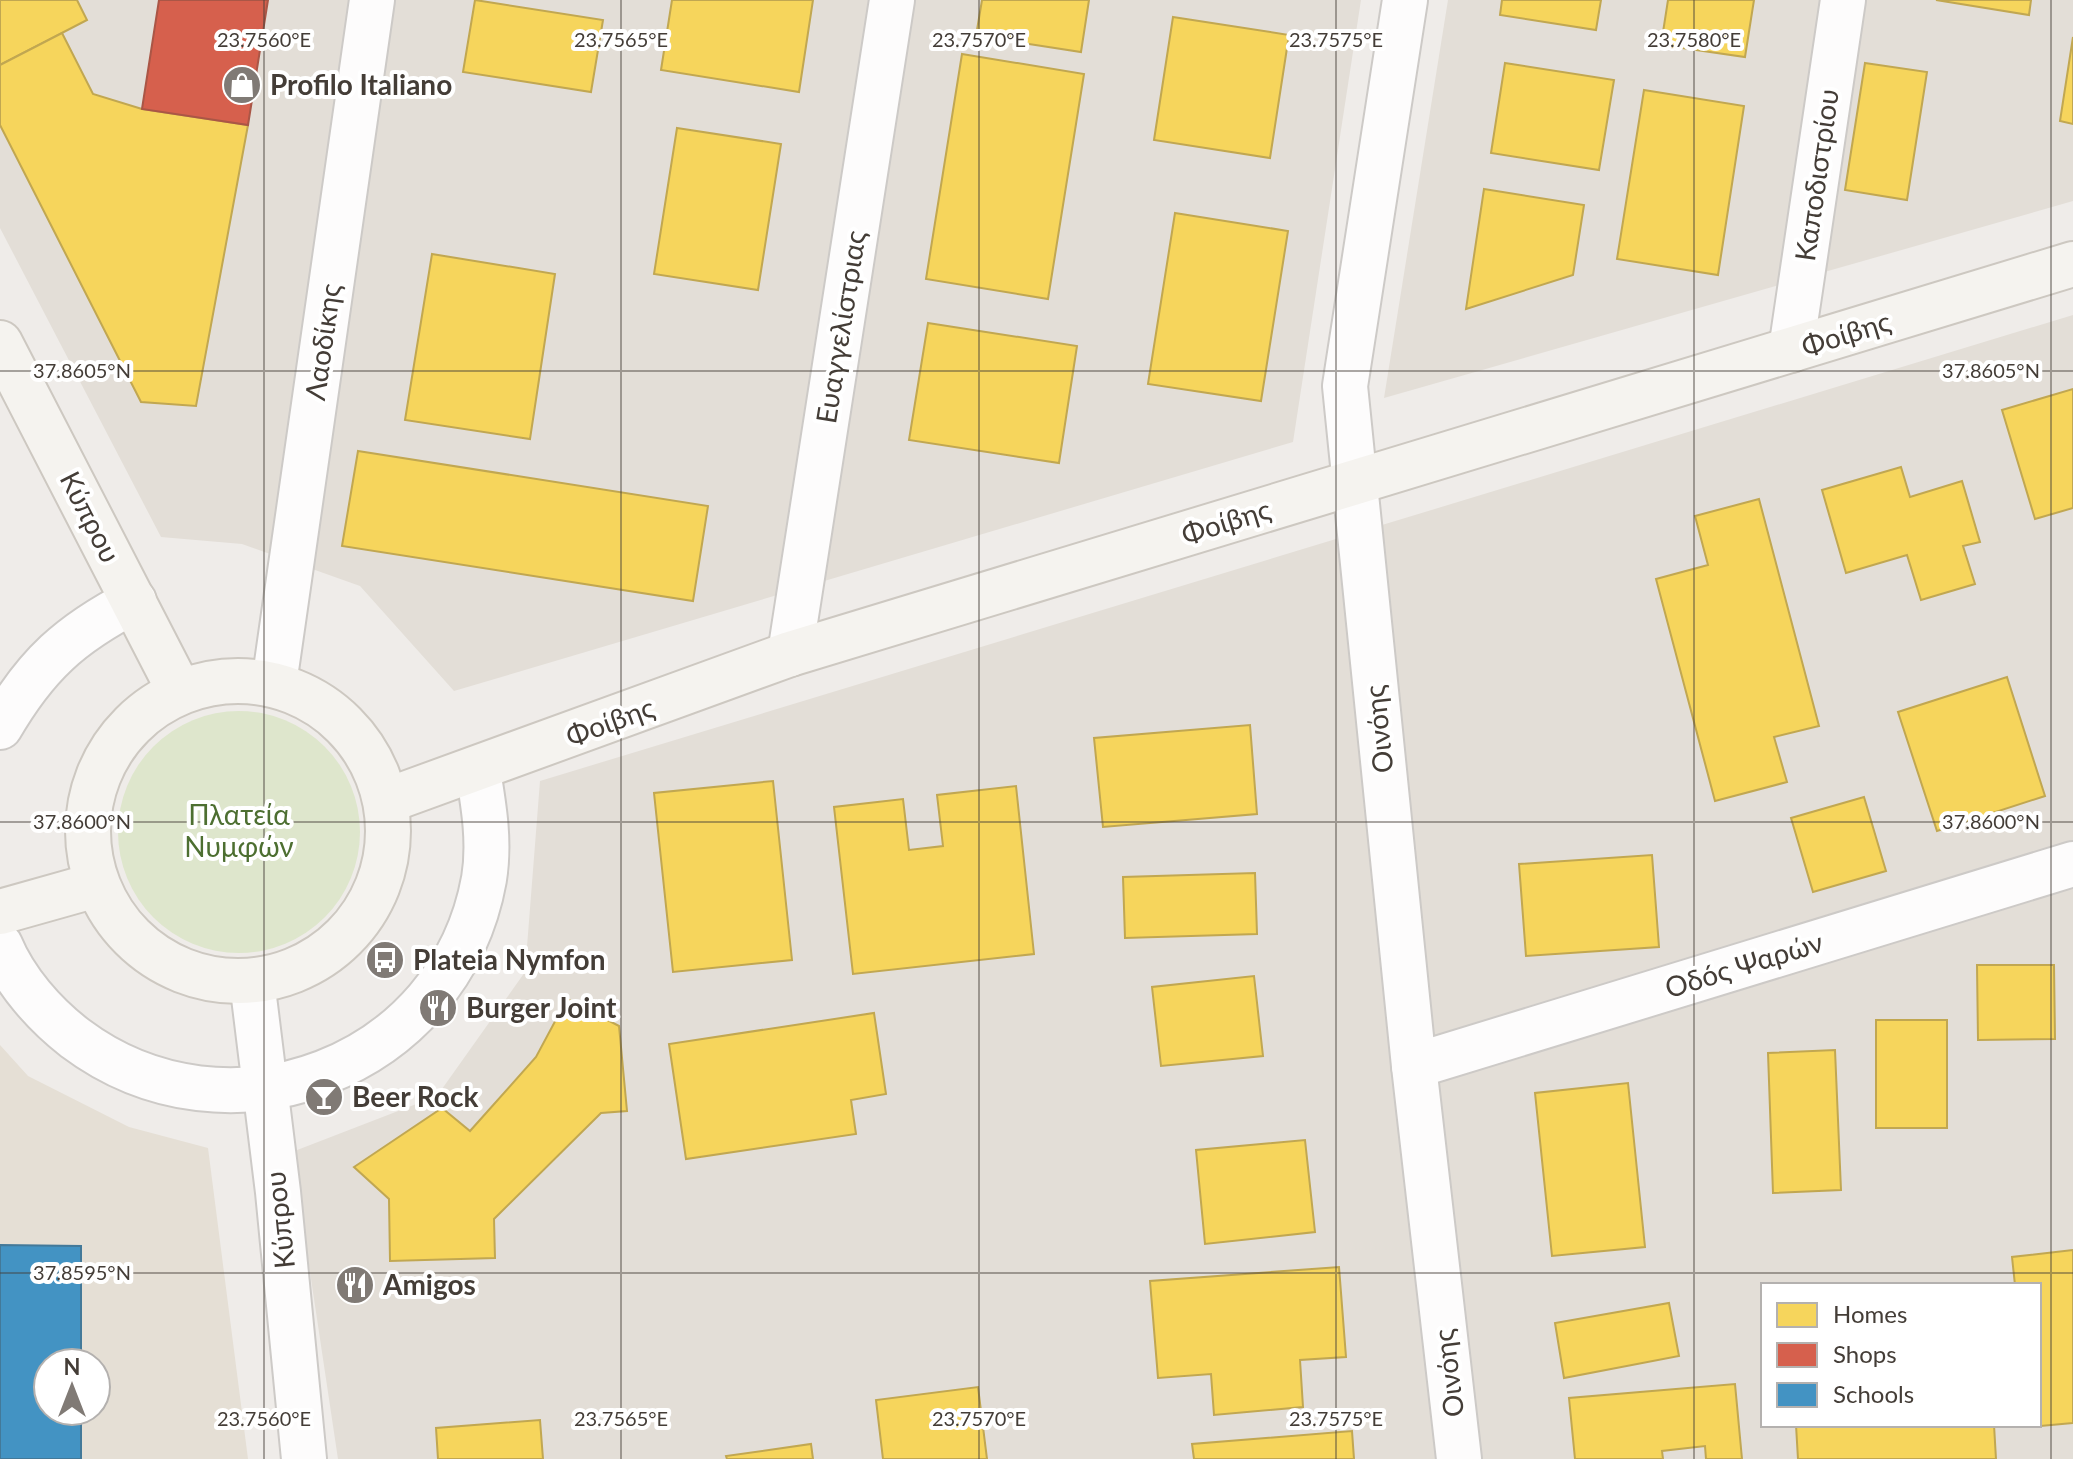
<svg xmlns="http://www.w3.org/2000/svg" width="2073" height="1459" viewBox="0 0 2073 1459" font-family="Lato,sans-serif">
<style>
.residential{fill:#e3ded7;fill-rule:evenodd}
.education{fill:#e5dfd5;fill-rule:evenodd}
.green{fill:#dee6cc}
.homes{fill:#f6d55c;stroke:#c1a751;stroke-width:2}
.shops{fill:#d6604d;stroke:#aa5646;stroke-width:2}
.schools{fill:#4393c3;stroke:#437999;stroke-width:2}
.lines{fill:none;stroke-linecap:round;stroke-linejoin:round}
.street-casing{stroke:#cdcac7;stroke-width:48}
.secondary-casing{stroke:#cdc8c1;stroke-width:48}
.street{stroke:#fdfcfc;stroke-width:44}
.secondary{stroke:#f5f3ef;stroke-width:44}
.ticks{fill:none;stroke:#443d37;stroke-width:2;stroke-opacity:0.45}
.labels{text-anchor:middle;stroke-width:8;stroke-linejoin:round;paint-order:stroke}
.poi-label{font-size:28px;font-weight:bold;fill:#443d37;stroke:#fff;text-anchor:start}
.street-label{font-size:28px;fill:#443d37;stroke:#fff}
.park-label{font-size:28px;fill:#4d6f31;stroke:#fff}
.ticks-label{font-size:20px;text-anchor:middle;fill:#443d37;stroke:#fff;stroke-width:8;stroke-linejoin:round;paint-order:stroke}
</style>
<rect width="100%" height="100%" fill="#efece9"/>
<!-- residential -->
<g class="residential">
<polygon points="0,0 1361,0 1293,442 454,691 360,586 242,544 161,537 0,228"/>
<polygon points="1448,0 2073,0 2073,201 1384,398"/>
<path d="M2073 315V1459H338L292 1152 437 1096 525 972 540 781ZM1763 1285H2039V1425H1763Z"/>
</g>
<!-- education -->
<path class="education" d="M0 1045 28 1076 129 1127 208 1148 248 1459H0ZM48 1363H96V1411H48Z"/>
<!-- green -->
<circle class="green" cx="239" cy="832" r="121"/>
<!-- homes -->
<g class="homes">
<polygon points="0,0 77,0 87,20 0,65"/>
<polygon points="475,0 603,20 591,92 463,72"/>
<polygon points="672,0 813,0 799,92 661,70"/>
<polygon points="982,0 1089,0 1081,52 976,36"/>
<polygon points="1502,0 1601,0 1596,30 1500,15"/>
<polygon points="1668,0 1754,0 1745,57 1661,45"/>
<polygon points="1936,0 2031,0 2029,15"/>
<polygon points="1173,17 1289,35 1270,158 1154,140"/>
<polygon points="62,33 93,94 142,109 248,125 196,406 141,402 0,125 0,65"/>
<polygon points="2073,37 2073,124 2060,121"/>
<polygon points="962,54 1084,74 1048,299 926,279"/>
<polygon points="1505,63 1614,80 1599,170 1491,153"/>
<polygon points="1865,63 1927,72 1907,200 1845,190"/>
<polygon points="1644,90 1744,106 1718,275 1617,259"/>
<polygon points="677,128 781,144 758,290 654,274"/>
<polygon points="1484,189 1584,205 1573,275 1466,309"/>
<polygon points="1175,213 1288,231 1261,401 1148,384"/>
<polygon points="432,254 555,274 530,439 405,420"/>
<polygon points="928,323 1077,346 1059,463 909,440"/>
<polygon points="2073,389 2073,508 2035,519 2002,410"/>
<polygon points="358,451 708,506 693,601 342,546"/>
<polygon points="1901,467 1910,497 1962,481 1980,542 1963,546 1975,584 1921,600 1907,555 1846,573 1822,490"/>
<polygon points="1759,499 1819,726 1774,737 1787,782 1715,801 1656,579 1708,565 1695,516"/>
<polygon points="2007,677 2045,796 1937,831 1898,712"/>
<polygon points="1250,725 1257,814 1103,827 1094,738"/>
<polygon points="773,781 792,960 673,972 654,793"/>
<polygon points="1016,786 1034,954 853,974 834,807 903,799 909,850 943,846 937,795"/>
<polygon points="1864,797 1886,871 1813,892 1791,818"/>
<polygon points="1652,855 1659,947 1526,956 1519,864"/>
<polygon points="1255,873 1257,934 1125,938 1123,877"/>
<polygon points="1977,965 2054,965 2055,1039 1978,1040"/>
<polygon points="1254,976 1263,1056 1161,1066 1152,987"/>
<polygon points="567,999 619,1026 627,1111 601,1113 494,1219 495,1258 390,1261 389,1199 354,1167 442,1108 470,1131 536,1057"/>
<polygon points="874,1013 886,1094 851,1100 856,1134 686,1159 669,1044"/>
<rect x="1876" y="1020" width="71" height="108"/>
<polygon points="1835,1050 1841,1190 1773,1193 1768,1053"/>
<polygon points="1628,1083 1645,1247 1552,1256 1535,1093"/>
<polygon points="1305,1140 1315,1232 1205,1244 1196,1150"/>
<polygon points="2073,1250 2073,1423 2028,1427 2039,1425 2039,1285 2015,1285 2012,1257"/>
<polygon points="1339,1267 1346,1357 1300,1360 1303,1407 1214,1415 1211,1374 1158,1378 1150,1281"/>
<polygon points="1669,1303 1679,1356 1564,1378 1555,1323"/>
<polygon points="1735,1384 1742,1459 1706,1459 1705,1446 1662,1451 1663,1459 1575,1459 1569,1398"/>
<polygon points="978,1387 987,1459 883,1459 876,1400"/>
<polygon points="540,1420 543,1459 438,1459 436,1428"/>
<polygon points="1796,1425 1994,1425 1996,1459 1798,1459"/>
<polygon points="1352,1431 1354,1459 1194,1459 1192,1444"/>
<polygon points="811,1444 813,1459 727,1459 726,1456"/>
</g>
<!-- shops -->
<polygon class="shops" points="159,0 268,0 248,125 142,109"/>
<!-- schools -->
<polygon class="schools" points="0,1245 81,1246 81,1363 48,1363 48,1411 81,1411 81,1459 0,1459"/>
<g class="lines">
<!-- street casing -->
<g class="street-casing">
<g id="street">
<polyline points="1405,0 1345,386 1414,1066 1459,1459"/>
<polyline points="1791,350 1843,0"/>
<polyline points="790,654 892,0"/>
<polyline points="274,684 372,0"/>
<path d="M0 727C36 665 70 634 134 601"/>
<path d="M0 945C15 981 44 1014 75 1038 228 1153 450 1068 484 879 490 843 484 807 478 771"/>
<polyline points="252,981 278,1192 304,1459"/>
<polyline points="1414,1066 2073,864"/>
</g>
</g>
<!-- secondary casing -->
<g class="secondary-casing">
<g id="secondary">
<polyline points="0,343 180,692"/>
<circle cx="238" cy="831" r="150"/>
<polyline points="386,801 790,654 2073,264"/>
<polyline points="0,912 96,885"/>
</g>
</g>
<!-- street -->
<use href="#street" class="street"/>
<!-- secondary -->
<use href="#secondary" class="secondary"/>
</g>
<!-- ticks -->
<path class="ticks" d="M264 0V1459M621 0V1459M979 0V1459M1336 0V1459M1694 0V1459M2051 0V1459M0 371H2073M0 822H2073M0 1273H2073"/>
<!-- icons -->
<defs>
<g id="shop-disc" transform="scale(2)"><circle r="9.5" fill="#807a75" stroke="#fff"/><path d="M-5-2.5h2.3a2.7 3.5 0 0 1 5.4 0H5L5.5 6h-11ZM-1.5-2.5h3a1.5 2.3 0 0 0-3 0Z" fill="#fff"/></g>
<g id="bus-disc" transform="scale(2)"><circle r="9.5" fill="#807a75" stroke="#fff"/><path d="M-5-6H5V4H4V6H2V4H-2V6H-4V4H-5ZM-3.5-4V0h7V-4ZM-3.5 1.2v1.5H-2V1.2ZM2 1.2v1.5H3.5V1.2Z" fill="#fff"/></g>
<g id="restaurant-disc" transform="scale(2)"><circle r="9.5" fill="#807a75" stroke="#fff"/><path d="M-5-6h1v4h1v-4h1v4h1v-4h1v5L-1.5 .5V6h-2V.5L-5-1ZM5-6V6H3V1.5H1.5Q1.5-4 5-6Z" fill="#fff"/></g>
<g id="bar-disc" transform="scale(2)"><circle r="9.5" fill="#807a75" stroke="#fff"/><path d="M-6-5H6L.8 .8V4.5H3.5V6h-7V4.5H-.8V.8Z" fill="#fff"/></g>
</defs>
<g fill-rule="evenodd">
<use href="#shop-disc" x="242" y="85"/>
<use href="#bus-disc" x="385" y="960"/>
<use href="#restaurant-disc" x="438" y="1008"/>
<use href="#bar-disc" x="324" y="1097"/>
<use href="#restaurant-disc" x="355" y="1285"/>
</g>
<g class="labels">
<!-- poi labels -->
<g class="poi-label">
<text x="270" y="95">Profilo Italiano</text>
<text x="413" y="970">Plateia Nymfon</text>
<text x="466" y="1018">Burger Joint</text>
<text x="352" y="1107">Beer Rock</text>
<text x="383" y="1295">Amigos</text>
</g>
<!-- street labels -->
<g class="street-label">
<text transform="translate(1817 175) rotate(-82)" y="10">Καποδιστρίου</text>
<text transform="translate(841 327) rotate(-81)" y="10">Ευαγγελίστριας</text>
<text transform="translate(1846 334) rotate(-17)" y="10">Φοίβης</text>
<text transform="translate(323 342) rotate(-82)" y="10">Λαοδίκης</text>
<text transform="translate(90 517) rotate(63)" y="10">Κύπρου</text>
<text transform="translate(1226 522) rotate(-17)" y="10">Φοίβης</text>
<text transform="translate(610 722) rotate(-20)" y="10">Φοίβης</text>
<text transform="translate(1379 729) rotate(-96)" y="10">Οινόης</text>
<text transform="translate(1744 965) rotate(-17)" y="10">Οδóς Ψαρών</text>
<text transform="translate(280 1220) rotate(-96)" y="10">Κύπρου</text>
<text transform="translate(1449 1373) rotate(-97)" y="10">Οινόης</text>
</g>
<!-- park labels -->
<g class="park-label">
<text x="239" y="825">Πλατεία<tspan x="239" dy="32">Νυμφών</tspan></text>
</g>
</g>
<g class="ticks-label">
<text x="264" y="47">23.7560°E</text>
<text x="621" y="47">23.7565°E</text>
<text x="979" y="47">23.7570°E</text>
<text x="1336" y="47">23.7575°E</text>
<text x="1694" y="47">23.7580°E</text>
<text x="82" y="378">37.8605°N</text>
<text x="1991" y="378">37.8605°N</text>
<text x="82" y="829">37.8600°N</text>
<text x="1991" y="829">37.8600°N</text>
<text x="82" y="1280">37.8595°N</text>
<text x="264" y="1426">23.7560°E</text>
<text x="621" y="1426">23.7565°E</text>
<text x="979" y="1426">23.7570°E</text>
<text x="1336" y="1426">23.7575°E</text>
</g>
<!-- legend -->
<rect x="1761" y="1283" width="280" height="144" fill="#ffffff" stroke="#b4b1af" stroke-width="2"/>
<rect x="1777" y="1303" width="40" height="24" fill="#f6d55c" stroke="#b4b1af" stroke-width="2"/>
<text x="1833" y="1323" font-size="24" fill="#443d37">Homes</text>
<rect x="1777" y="1343" width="40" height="24" fill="#d6604d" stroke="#b4b1af" stroke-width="2"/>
<text x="1833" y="1363" font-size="24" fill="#443d37">Shops</text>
<rect x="1777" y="1383" width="40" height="24" fill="#4393c3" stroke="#b4b1af" stroke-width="2"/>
<text x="1833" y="1403" font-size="24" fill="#443d37">Schools</text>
<!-- north arrow -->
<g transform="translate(72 1387)"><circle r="38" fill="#ffffff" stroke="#b4b1af" stroke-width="2"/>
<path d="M0-6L14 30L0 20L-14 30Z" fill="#807a75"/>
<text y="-12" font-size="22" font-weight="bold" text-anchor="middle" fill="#443d37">N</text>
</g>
</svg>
